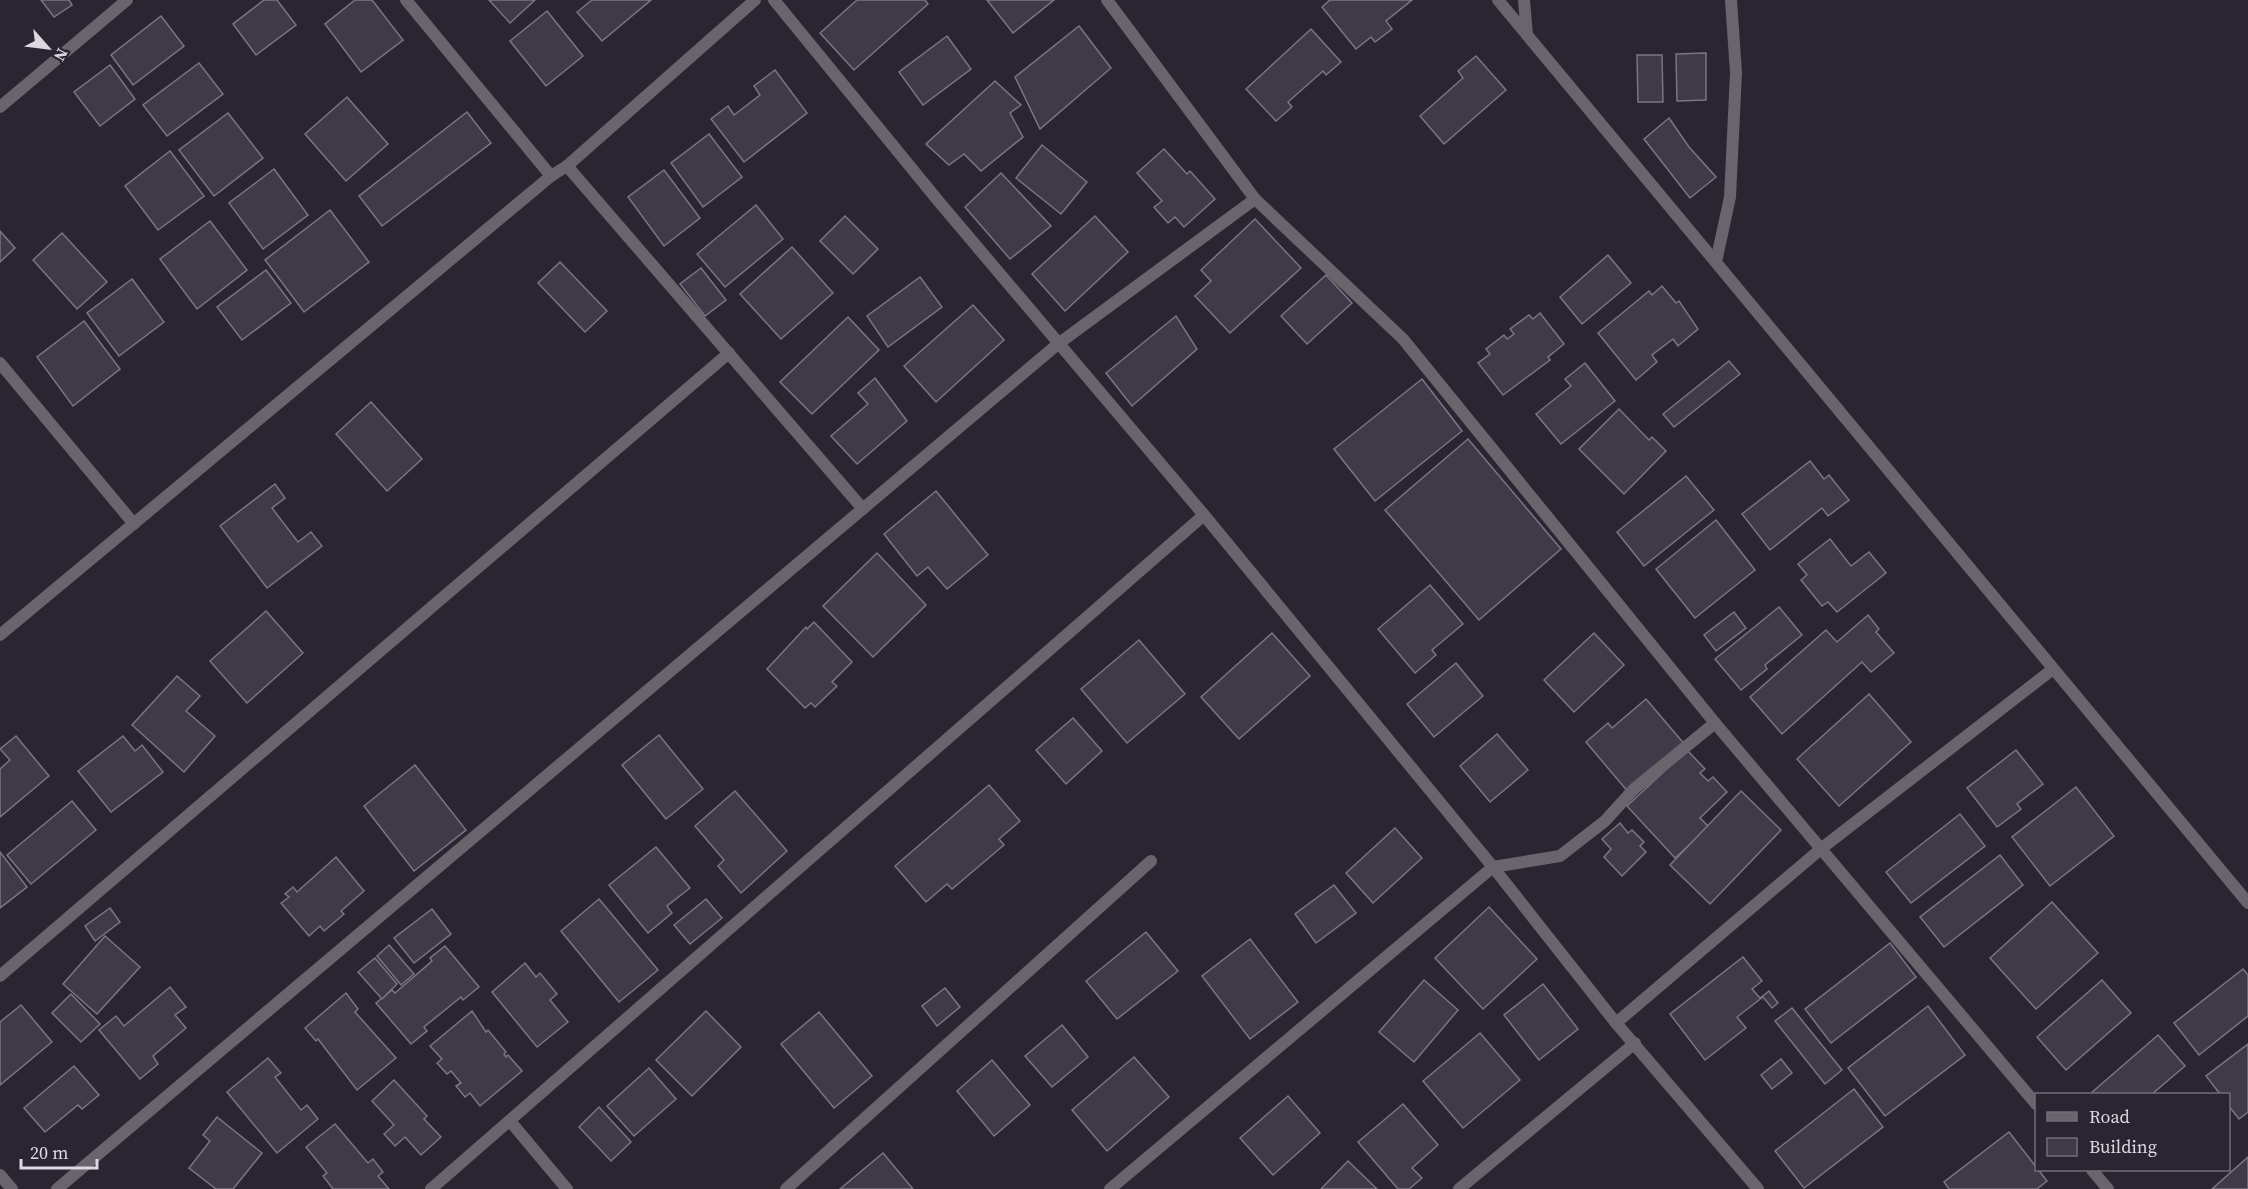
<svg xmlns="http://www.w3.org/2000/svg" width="2248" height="1189" viewBox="0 0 2248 1189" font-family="'Source Serif 4',serif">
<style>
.building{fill:#403947;stroke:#7b7484;stroke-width:1.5}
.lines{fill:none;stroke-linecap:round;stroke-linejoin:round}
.street{stroke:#68656c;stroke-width:12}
</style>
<rect width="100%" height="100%" fill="#2b2532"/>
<!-- building -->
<g class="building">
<polygon points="41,0 69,0 72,5 54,17"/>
<polygon points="264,0 277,0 296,25 256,55 233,24"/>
<polygon points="355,0 372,0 403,40 361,72 325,24"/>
<polygon points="489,0 535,0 510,23"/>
<polygon points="592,0 651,0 602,41 577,12"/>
<polygon points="857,0 925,0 928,4 854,70 820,33"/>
<polygon points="987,0 1054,0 1013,33"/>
<polygon points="1330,0 1412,0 1386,21 1392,29 1375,42 1371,37 1356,49 1322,7"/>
<polygon points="547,11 583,56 546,86 510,41"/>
<polygon points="161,16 184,46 133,85 111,55"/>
<polygon points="1079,26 1111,68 1040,129 1015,77"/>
<polygon points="1311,29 1341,62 1326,75 1323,71 1288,102 1292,107 1276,121 1246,89"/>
<polygon points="947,36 971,69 923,105 899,72"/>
<polygon points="1706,53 1706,100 1677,101 1676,54"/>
<polygon points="1637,55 1662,55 1663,102 1638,102"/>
<polygon points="1476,56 1506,90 1444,144 1420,116 1463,78 1458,71"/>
<polygon points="199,63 223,94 167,136 143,105"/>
<polygon points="110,65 135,99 100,126 74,92"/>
<polygon points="775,70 807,113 744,162 711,119 728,106 734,115 760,95 754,86"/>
<polygon points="995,81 1021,105 1010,113 1023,137 981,171 964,154 949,165 926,144"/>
<polygon points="347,97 388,144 346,181 305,134"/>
<polygon points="467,112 491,143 382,226 359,196"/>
<polygon points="228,113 263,158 214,196 179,150"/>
<polygon points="1669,118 1689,147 1716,177 1690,198 1644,139"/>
<polygon points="709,134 742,177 703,207 671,163"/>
<polygon points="1042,145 1087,182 1061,214 1016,178"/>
<polygon points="1164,149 1187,174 1190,171 1215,199 1184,227 1175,217 1168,223 1154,207 1162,201 1137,173"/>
<polygon points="170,151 204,196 158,230 125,186"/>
<polygon points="274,169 308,215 263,249 229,203"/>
<polygon points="664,170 700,218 664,246 628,197"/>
<polygon points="1001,173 1051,226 1010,259 965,207"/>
<polygon points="756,205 783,239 725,287 697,254"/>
<polygon points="330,210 369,262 304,312 265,260"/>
<polygon points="845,216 878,249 853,274 820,241"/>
<polygon points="1095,216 1128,252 1065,311 1032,274"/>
<polygon points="1255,219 1301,268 1230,333 1195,296 1211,281 1201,270"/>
<polygon points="210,221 247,270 197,309 160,259"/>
<polygon points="0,231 15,248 0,262"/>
<polygon points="62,233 107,282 77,309 33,260"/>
<polygon points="792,247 833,293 781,339 740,294"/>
<polygon points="1608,255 1631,283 1582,324 1560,297"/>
<polygon points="560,262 607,311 585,332 538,283"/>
<polygon points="701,268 726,300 705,316 680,284"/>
<polygon points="266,270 291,303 242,340 217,307"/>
<polygon points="1326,275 1352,303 1307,344 1281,316"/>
<polygon points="920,277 942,307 888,347 867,316"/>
<polygon points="132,279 164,322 119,356 87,313"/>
<polygon points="1662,286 1676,303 1679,301 1698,329 1678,346 1673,339 1652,355 1657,362 1636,380 1598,333 1649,291 1652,295"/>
<polygon points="973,305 1004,340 936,402 904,366"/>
<polygon points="1540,313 1564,344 1548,357 1550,360 1503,395 1478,363 1490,354 1486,349 1504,335 1507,339 1514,334 1510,329 1529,315 1533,319"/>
<polygon points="1176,316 1197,349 1132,406 1106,373"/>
<polygon points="848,317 879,350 812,414 780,382"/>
<polygon points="84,321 120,369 73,406 37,357"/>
<polygon points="1729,361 1740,374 1674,427 1663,414"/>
<polygon points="1585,363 1615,401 1561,444 1536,414 1571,386 1565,379"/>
<polygon points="875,378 907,421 857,464 831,436 868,404 858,393"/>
<polygon points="1422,379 1462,431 1375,501 1334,449"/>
<polygon points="371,402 422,459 387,491 336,434"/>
<polygon points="1619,409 1649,440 1652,437 1666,451 1624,494 1579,449"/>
<polygon points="1468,439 1561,549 1479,620 1385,510"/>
<polygon points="1810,461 1824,479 1829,475 1849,500 1828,516 1822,508 1770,550 1742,514"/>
<polygon points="1686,476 1714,510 1644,566 1617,532"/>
<polygon points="275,484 285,498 272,508 298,542 311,532 322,546 267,588 220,526"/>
<polygon points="936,491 988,555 947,589 928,567 917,576 884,534"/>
<polygon points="1716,520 1755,570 1695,618 1656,569"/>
<polygon points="1830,539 1851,566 1869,552 1886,573 1837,612 1828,602 1822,606 1801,580 1807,575 1798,564"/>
<polygon points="877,553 926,605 873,657 823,606"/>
<polygon points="1430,585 1463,624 1432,650 1436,655 1415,673 1378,629"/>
<polygon points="1779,607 1802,635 1765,665 1767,669 1741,690 1715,659"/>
<polygon points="266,611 303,653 247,703 210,661"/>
<polygon points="1734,612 1746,628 1716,651 1704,635"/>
<polygon points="1868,615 1879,629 1876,632 1894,653 1871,672 1862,662 1782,734 1750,697 1826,630 1837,642"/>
<polygon points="814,622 852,662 832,682 837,686 815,707 811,703 805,708 767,669 806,627 807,629"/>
<polygon points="1272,633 1310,676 1239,739 1201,697"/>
<polygon points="1594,633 1624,665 1574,712 1544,680"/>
<polygon points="1139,640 1185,694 1127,743 1081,689"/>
<polygon points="1456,663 1483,696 1434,737 1407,704"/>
<polygon points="177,676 200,696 186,711 215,736 184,772 132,725"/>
<polygon points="1869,694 1911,742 1839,806 1797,759"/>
<polygon points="1646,699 1686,746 1629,793 1586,742 1608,723 1612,728"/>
<polygon points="1073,718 1102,751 1066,784 1036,750"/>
<polygon points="1497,734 1528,770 1490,802 1460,766"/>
<polygon points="659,735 703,789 666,819 622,765"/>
<polygon points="16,736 49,776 0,817 0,769 10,760 0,749"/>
<polygon points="123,736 135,751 142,745 163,772 111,812 78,771"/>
<polygon points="1687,750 1705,769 1700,773 1708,781 1713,777 1727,792 1700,818 1709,827 1675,858 1627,806"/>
<polygon points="2016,750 2043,784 2017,804 2021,809 1997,827 1967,788"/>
<polygon points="415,765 466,830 414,871 364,806"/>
<polygon points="989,785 1020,821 999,839 1004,845 952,889 947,884 926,902 895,866"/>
<polygon points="2076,787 2114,836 2050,886 2012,837"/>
<polygon points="735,791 787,851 741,893 718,866 724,860 695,826"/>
<polygon points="1741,791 1781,830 1710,904 1670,865"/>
<polygon points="72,801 96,830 31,884 7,855"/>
<polygon points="1960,814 1985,846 1911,903 1886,872"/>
<polygon points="1620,823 1628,833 1632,830 1644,842 1640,846 1646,852 1622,876 1604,857 1611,849 1602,839"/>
<polygon points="1395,828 1422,858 1373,903 1346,873"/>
<polygon points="656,847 690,888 667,906 672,913 648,933 609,885"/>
<polygon points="0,852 27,887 0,908"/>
<polygon points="2000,855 2023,885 1944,947 1920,917"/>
<polygon points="336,857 364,891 341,911 344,914 324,931 320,926 309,936 281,903 289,897 285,894 293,887 297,892"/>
<polygon points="1334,885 1356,913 1316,943 1295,914"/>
<polygon points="599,899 658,970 619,1002 561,931"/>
<polygon points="706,899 722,918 690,944 674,925"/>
<polygon points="2052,902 2098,953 2036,1009 1990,958"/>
<polygon points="1489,907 1537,959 1483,1009 1435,958"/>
<polygon points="110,908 120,922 95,941 85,926"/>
<polygon points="432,909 451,934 414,963 394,938"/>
<polygon points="1146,932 1178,971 1117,1019 1086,981"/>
<polygon points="105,936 140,967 97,1014 63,984"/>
<polygon points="1250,939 1298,1002 1250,1039 1202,976"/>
<polygon points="1890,943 1916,977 1831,1043 1805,1009"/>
<polygon points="389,945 414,974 401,985 377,956"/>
<polygon points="445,946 479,987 463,1000 461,997 424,1027 427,1031 411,1044 376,1003 392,990 395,993 432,961 430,958"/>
<polygon points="1743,957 1762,981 1752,989 1760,998 1769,991 1778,1003 1772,1008 1763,997 1737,1017 1746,1028 1705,1060 1670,1014"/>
<polygon points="375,958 397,984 382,999 358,972"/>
<polygon points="525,963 536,977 540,973 557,994 550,1000 568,1022 537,1047 492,992"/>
<polygon points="2243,969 2248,975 2248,1016 2199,1055 2174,1023"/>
<polygon points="1424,980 1458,1010 1414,1062 1379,1032"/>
<polygon points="2102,980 2131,1013 2066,1070 2037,1037"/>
<polygon points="1543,984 1578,1029 1539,1060 1504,1015"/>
<polygon points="170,987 186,1007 175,1015 186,1028 153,1056 158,1064 140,1079 99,1030 116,1016 124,1026"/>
<polygon points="945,988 960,1007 937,1026 922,1006"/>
<polygon points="346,993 358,1009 355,1012 396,1058 357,1090 318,1039 316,1041 305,1028"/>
<polygon points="71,994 100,1024 81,1042 52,1013"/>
<polygon points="21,1005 52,1042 0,1085 0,1022"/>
<polygon points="1928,1006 1965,1055 1885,1116 1848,1068"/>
<polygon points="1792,1008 1842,1070 1825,1084 1775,1021"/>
<polygon points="472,1011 486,1032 488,1030 506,1052 504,1054 506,1057 508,1055 522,1071 480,1106 470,1093 465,1097 456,1086 461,1083 451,1071 447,1074 437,1063 442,1059 430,1046"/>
<polygon points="706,1011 741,1047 692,1096 656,1060"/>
<polygon points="819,1012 872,1076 834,1108 781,1044"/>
<polygon points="1062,1025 1088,1057 1052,1087 1025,1056"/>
<polygon points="1480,1033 1520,1080 1463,1128 1423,1081"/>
<polygon points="2158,1035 2185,1066 2152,1094 2090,1094"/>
<polygon points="2248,1044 2248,1112 2239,1119 2228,1105 2228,1094 2220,1094 2206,1076"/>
<polygon points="1134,1057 1169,1097 1107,1151 1072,1110"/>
<polygon points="268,1058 281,1073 275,1077 301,1110 307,1105 318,1119 277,1153 227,1092"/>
<polygon points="1781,1059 1792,1073 1772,1089 1761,1075"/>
<polygon points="992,1060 1030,1105 994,1136 957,1091"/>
<polygon points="74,1066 99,1095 82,1109 78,1105 45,1132 24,1108"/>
<polygon points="649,1068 676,1099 634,1136 607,1106"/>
<polygon points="394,1080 427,1116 424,1119 441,1137 421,1155 405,1137 395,1146 384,1134 394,1125 372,1101"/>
<polygon points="1854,1089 1883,1127 1804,1188 1775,1151"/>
<polygon points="1288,1096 1320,1133 1273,1175 1240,1138"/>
<polygon points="1403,1104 1438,1145 1412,1168 1422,1178 1409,1189 1398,1189 1358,1142"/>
<polygon points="599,1107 631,1142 611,1161 579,1127"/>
<polygon points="217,1117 262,1153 233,1189 216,1189 189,1168 210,1141 203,1135"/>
<polygon points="335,1124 368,1163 373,1159 383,1172 378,1176 389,1189 333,1189 323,1176 327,1173 306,1147"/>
<polygon points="2009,1132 2047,1181 2037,1189 1949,1189 1944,1182"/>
<polygon points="883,1153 913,1189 840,1189"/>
<polygon points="2248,1157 2248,1189 2212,1189"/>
<polygon points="1348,1161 1377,1189 1321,1189"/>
</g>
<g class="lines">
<!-- street -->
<g class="street">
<polyline points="406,0 551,176"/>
<polyline points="774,0 940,203 1204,515 1493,867 1616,1023 1758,1189"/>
<polyline points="1107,0 1255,199 1403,339 1715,723 2036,1104"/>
<polyline points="1498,0 2248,903"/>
<polyline points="1524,0 1527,35"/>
<polyline points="0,107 127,0"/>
<polyline points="567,166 863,509"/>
<polyline points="1716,262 1730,197 1736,73 1731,0"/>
<polyline points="0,363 134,524"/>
<polyline points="0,635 551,176 567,166 755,0"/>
<polyline points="0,976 729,353"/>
<polyline points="1616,1023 1822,848 2053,669"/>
<polyline points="510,1121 567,1189"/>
<polyline points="2092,1170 2108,1189"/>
<polyline points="0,1175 12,1189"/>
<polyline points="57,1189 1058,344 1255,199"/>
<polyline points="431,1189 1204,515"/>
<polyline points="786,1189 1151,861"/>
<polyline points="1110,1189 1493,867 1560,856 1605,821 1634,789 1715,723"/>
<polyline points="1459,1189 1635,1043"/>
</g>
</g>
<!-- legend -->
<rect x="2035" y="1093" width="195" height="78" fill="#2b2532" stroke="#726d78" stroke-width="1.5"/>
<rect x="2047" y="1112" width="30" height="9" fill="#68656c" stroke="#726d78" stroke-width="1.5"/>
<text x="2089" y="1123" font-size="18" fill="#dcd8e1">Road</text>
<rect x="2047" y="1138" width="30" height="18" fill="#403947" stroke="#726d78" stroke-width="1.5"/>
<text x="2089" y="1153" font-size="18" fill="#dcd8e1">Building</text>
<!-- north arrow -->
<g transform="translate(48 48) rotate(118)" stroke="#2b2532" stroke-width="4.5" paint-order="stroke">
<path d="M0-4.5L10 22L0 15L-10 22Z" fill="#dcd8e1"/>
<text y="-9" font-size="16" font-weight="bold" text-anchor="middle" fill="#dcd8e1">N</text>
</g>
<!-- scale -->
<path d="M21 1159v9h76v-9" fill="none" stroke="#dcd8e1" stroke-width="3"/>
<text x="30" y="1159" font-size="18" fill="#dcd8e1" stroke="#2b2532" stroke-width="4.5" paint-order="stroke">20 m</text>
</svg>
